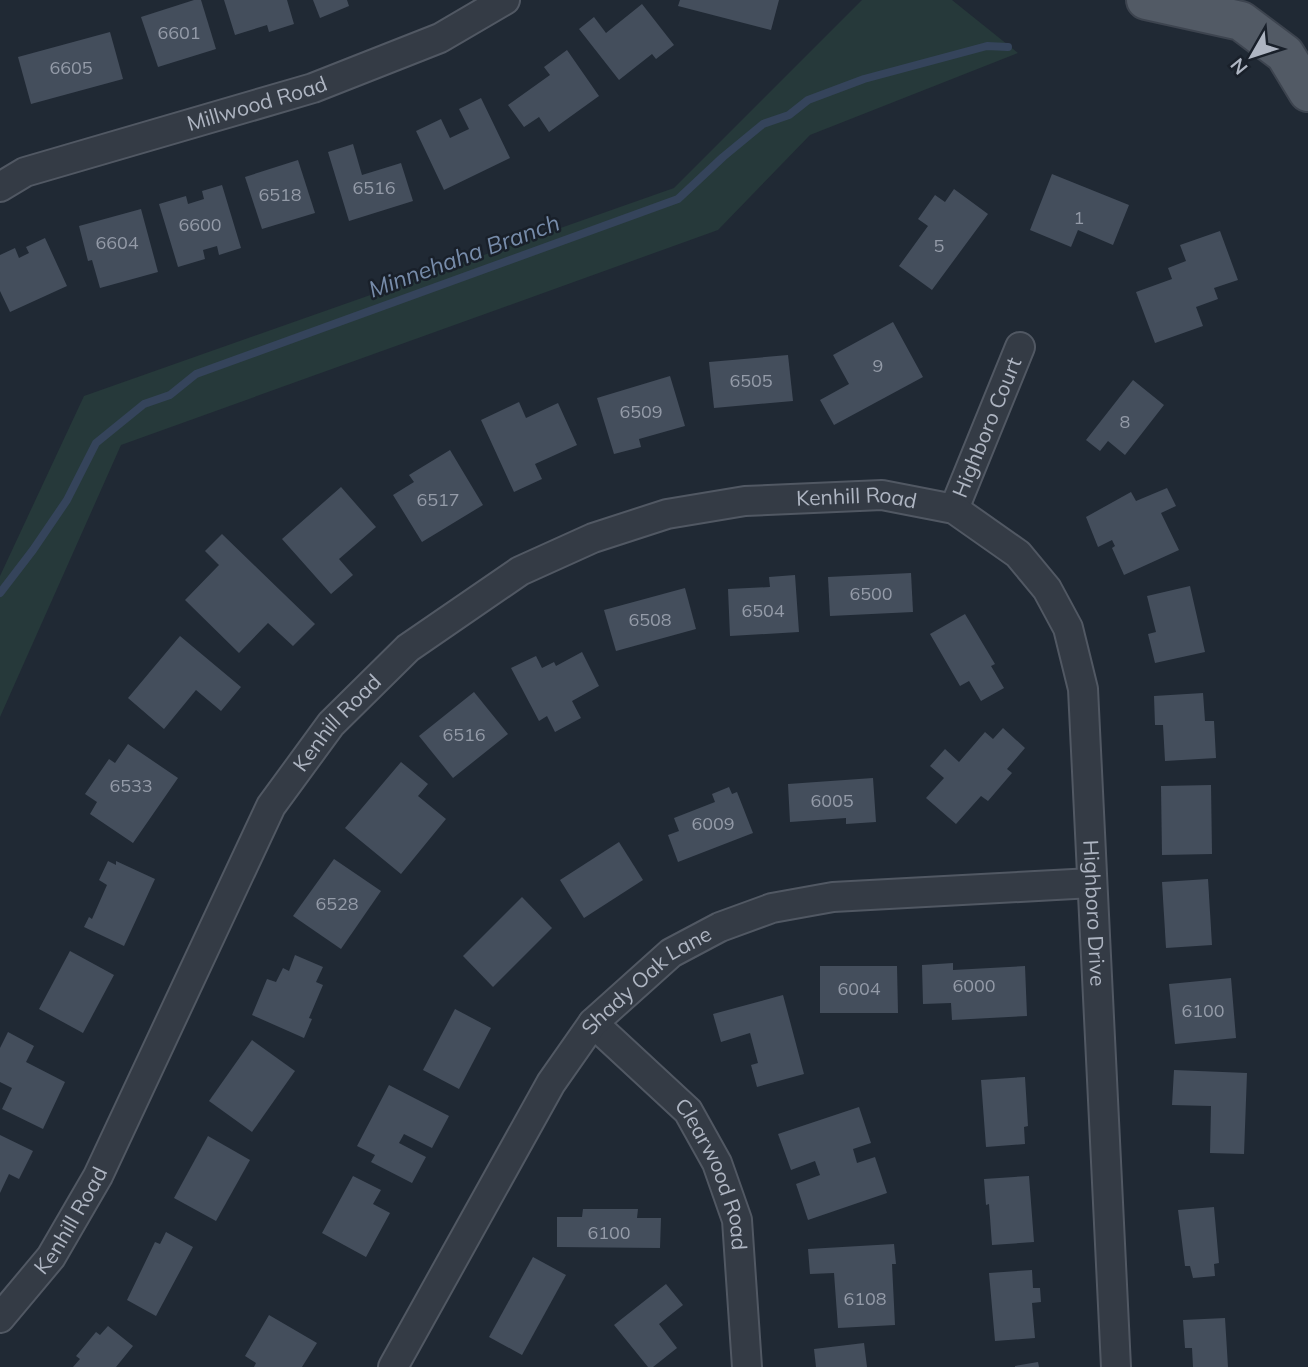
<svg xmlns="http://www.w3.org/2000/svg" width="1308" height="1367" viewBox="0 0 1308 1367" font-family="Mulish,sans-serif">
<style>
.green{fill:#26393a}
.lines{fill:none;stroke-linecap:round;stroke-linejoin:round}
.stream{stroke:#35445b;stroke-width:8}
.building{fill:#444e5c}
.minor-casing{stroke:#515863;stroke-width:32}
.primary-casing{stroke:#3d444f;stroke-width:42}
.minor{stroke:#343b45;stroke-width:28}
.primary{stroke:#525a65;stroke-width:38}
.labels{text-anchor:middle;stroke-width:5;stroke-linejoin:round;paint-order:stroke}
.number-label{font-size:18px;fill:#949ba8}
.street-label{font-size:21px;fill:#aeb5c2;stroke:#19202a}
.water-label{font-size:23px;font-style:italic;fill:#778caa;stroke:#19202a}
</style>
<rect width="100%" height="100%" fill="#202934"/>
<!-- green -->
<polygon class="green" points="862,0 952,0 1018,53 810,135 718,230 121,445 0,717 0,576 84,396 674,188"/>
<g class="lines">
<!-- stream -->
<polyline class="stream" points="0,593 33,550 67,500 96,443 144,404 170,395 196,374 678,199 723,157 763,124 789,115 808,100 864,79 987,46 1008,47"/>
</g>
<!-- building -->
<g class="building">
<polygon points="194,0 201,0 216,49 158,67 141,17"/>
<polygon points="224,0 287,0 294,24 269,32 267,25 235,35"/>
<polygon points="313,0 347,0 349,6 320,18"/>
<polygon points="680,0 779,0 771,30 678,6"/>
<polygon points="642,4 674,45 656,59 652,54 619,80 579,29 594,17 606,33"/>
<polygon points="110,32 123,79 31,104 18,57"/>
<polygon points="567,50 599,96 549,132 539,117 524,127 508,105 550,75 544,67"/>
<polygon points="481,98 510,158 444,190 416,131 441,119 450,138 469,129 459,109"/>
<polygon points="353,144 362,175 401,163 413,201 349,221 328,152"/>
<polygon points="298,160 315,213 262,229 245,177"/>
<polygon points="1052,174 1129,205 1113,245 1078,230 1071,247 1030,230"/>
<polygon points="222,185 241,248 219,255 217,246 203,250 205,259 178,267 159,204 186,196 188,204 204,199 202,191"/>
<polygon points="954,189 988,214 932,290 899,266 928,226 918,219 935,195 945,202"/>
<polygon points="141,209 158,272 100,288 92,260 88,261 79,226"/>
<polygon points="1220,231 1238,280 1214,288 1218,299 1196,307 1203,326 1155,343 1136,292 1172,279 1168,268 1186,261 1180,245"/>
<polygon points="45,238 67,286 10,312 0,291 0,255 15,248 19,258 29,253 26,247"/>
<polygon points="893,322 923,377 834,425 820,400 849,384 833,355"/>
<polygon points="788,355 793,401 714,408 709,362"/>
<polygon points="670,376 685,426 639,439 641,447 614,454 597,398"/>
<polygon points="1133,380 1164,405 1125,455 1108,441 1100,451 1086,440"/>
<polygon points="519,402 526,418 558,403 577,445 535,464 542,479 514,492 481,420"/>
<polygon points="450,450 483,505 422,542 393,495 414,482 409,475"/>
<polygon points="341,487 376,527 339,559 353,575 331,594 282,539"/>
<polygon points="1167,488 1176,506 1161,513 1179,550 1124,575 1112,548 1115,546 1112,540 1098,547 1086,517 1131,492 1136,501"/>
<polygon points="222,534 315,624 293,646 268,623 239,653 185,600 219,565 205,551"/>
<polygon points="911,573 913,612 830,616 828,577"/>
<polygon points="795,575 799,632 730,636 728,589 770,587 769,577"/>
<polygon points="1190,586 1205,652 1155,663 1148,634 1156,632 1147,596"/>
<polygon points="685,588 696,629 616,651 604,610"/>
<polygon points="965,614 995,664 991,666 1004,688 981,701 969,681 960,686 930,634"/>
<polygon points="180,636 241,687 221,711 196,690 164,729 128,698"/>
<polygon points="582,652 599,686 572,701 581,718 555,732 547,716 539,721 511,668 536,656 542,668 554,662 556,666"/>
<polygon points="474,692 508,734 453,778 419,736"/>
<polygon points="1203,693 1205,721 1214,721 1216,758 1165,761 1163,725 1155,725 1154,696"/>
<polygon points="1003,728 1025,748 1007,769 1012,773 988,801 981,796 956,824 926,798 944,778 930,766 945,749 959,762 985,732 993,739"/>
<polygon points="128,744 178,778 133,843 90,814 97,802 85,794 109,759 115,763"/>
<polygon points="401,762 428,784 418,796 446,819 401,874 345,828"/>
<polygon points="873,778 876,822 846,824 846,818 790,822 788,784"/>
<polygon points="1211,785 1212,854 1162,855 1161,786"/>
<polygon points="729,787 732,794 737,792 753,833 678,862 668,835 679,831 674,818 715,802 712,794"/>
<polygon points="619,842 643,880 584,918 560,880"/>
<polygon points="334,859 381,891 341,949 293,916"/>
<polygon points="108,861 116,865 116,861 155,879 124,946 84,927 89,917 92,919 107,885 99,880"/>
<polygon points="1208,879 1212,945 1166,948 1162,882"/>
<polygon points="522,897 552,928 493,987 463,956"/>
<polygon points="70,951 114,975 83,1033 39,1009"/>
<polygon points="295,955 323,967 316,982 323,985 309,1018 312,1019 304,1038 252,1015 267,979 276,982 283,968 289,971"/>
<polygon points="953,963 953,970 1025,966 1027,1016 952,1020 951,1003 923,1004 922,965"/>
<polygon points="820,966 897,966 898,1013 820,1013"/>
<polygon points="1231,978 1236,1038 1175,1044 1169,984"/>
<polygon points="783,995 804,1074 757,1087 751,1065 758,1063 750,1033 721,1042 713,1014"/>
<polygon points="455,1009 491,1028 459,1089 423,1070"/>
<polygon points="8,1032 34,1046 26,1062 65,1082 43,1129 2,1109 12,1088 0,1082 0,1048"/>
<polygon points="252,1040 295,1071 252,1132 209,1101"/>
<polygon points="1174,1070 1247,1073 1244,1154 1210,1153 1211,1106 1172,1105"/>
<polygon points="1025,1077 1028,1126 1024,1127 1025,1144 986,1147 981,1080"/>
<polygon points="389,1085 449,1116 432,1148 404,1134 399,1143 426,1157 412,1183 371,1162 375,1155 357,1146"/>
<polygon points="859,1107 871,1143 853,1149 857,1163 875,1157 887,1193 808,1220 796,1184 820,1175 815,1161 791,1170 778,1134"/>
<polygon points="0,1135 33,1151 19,1179 9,1174 0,1193"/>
<polygon points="208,1136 250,1160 216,1221 174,1198"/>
<polygon points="353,1176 381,1190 373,1204 390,1213 366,1257 322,1233"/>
<polygon points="1029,1176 1034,1242 992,1245 989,1204 986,1205 984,1179"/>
<polygon points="1214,1207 1219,1263 1214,1264 1215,1276 1193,1278 1190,1266 1185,1266 1178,1210"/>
<polygon points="583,1209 638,1209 637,1218 661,1218 660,1248 557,1247 557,1217 582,1217"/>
<polygon points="166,1232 193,1247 156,1316 127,1300 155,1242 160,1244"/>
<polygon points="894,1244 896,1264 892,1264 895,1325 838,1328 834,1273 810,1274 808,1249"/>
<polygon points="533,1257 566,1275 522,1355 489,1337"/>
<polygon points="1032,1270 1033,1288 1040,1288 1041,1302 1032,1303 1035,1338 995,1341 989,1273"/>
<polygon points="666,1284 683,1305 659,1324 677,1348 653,1367 648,1367 614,1325"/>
<polygon points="269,1315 317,1343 302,1367 254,1367 256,1363 245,1356"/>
<polygon points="1225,1318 1228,1367 1193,1367 1192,1348 1185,1348 1183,1320"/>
<polygon points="108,1326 133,1346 116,1367 73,1367 80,1359 76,1356 96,1332 100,1335"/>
<polygon points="864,1343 867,1367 816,1367 814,1349"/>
<polygon points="1038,1362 1039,1367 1015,1367 1015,1366"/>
</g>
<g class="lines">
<!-- minor casing -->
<g class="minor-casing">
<g id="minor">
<path id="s1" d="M0 187 25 172 313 88 440 38 505 0"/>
<path id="s2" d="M954 509 1020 347"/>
<path id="s3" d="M593 1023 688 1111 717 1163 737 1220 747 1367"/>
<path id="s4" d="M0 1318 51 1257 98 1176 271 806 331 724 408 648 520 571 593 538 667 514 745 501 882 495 954 509 1018 554 1047 589 1068 628 1083 689 1116 1367"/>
<path id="s5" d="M393 1367 551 1083 593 1023 671 953 720 927 772 908 833 897 1092 883"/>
</g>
</g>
<!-- primary casing -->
<g class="primary-casing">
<polyline id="primary" points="1146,0 1241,21 1285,54 1308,92"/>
</g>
<!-- minor -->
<use href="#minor" class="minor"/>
<!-- primary -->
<use href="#primary" class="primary"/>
</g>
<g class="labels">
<!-- number labels -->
<g class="number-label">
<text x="179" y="39">6601</text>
<text x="71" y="74">6605</text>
<text x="374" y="194">6516</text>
<text x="280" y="201">6518</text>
<text x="1079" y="224">1</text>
<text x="200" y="231">6600</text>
<text x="117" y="249">6604</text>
<text x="939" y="252">5</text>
<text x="878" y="372">9</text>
<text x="751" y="387">6505</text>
<text x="641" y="418">6509</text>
<text x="1125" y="428">8</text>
<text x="438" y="506">6517</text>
<text x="871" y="600">6500</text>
<text x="763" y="617">6504</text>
<text x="650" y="626">6508</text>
<text x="464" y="741">6516</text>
<text x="131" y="792">6533</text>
<text x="832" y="807">6005</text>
<text x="713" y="830">6009</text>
<text x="337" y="910">6528</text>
<text x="974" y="992">6000</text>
<text x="859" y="995">6004</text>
<text x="1203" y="1017">6100</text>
<text x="609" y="1239">6100</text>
<text x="865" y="1305">6108</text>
</g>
<!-- street labels -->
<g class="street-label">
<text dy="7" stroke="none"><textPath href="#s1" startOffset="271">Millwood Road</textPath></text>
<text dy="7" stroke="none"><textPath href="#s2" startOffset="88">Highboro Court</textPath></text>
<text dy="7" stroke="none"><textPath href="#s4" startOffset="1276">Kenhill Road</textPath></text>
<text dy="7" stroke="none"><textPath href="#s4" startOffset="688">Kenhill Road</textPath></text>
<text dy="7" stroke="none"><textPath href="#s4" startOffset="1830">Highboro Drive</textPath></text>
<text dy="7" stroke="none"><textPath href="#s5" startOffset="467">Shady Oak Lane</textPath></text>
<text dy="7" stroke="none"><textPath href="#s3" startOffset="198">Clearwood Road</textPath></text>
<text dy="7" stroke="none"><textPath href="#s4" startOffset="121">Kenhill Road</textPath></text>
</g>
<!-- water labels -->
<g class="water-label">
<text transform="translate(464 256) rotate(-20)" y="8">Minnehaha Branch</text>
</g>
</g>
<!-- north arrow -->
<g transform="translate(1252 56) rotate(231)" stroke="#19202a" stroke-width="5" paint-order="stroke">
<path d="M0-5L12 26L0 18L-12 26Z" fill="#aeb5c2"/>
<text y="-10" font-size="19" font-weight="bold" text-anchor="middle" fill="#aeb5c2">N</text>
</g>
</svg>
